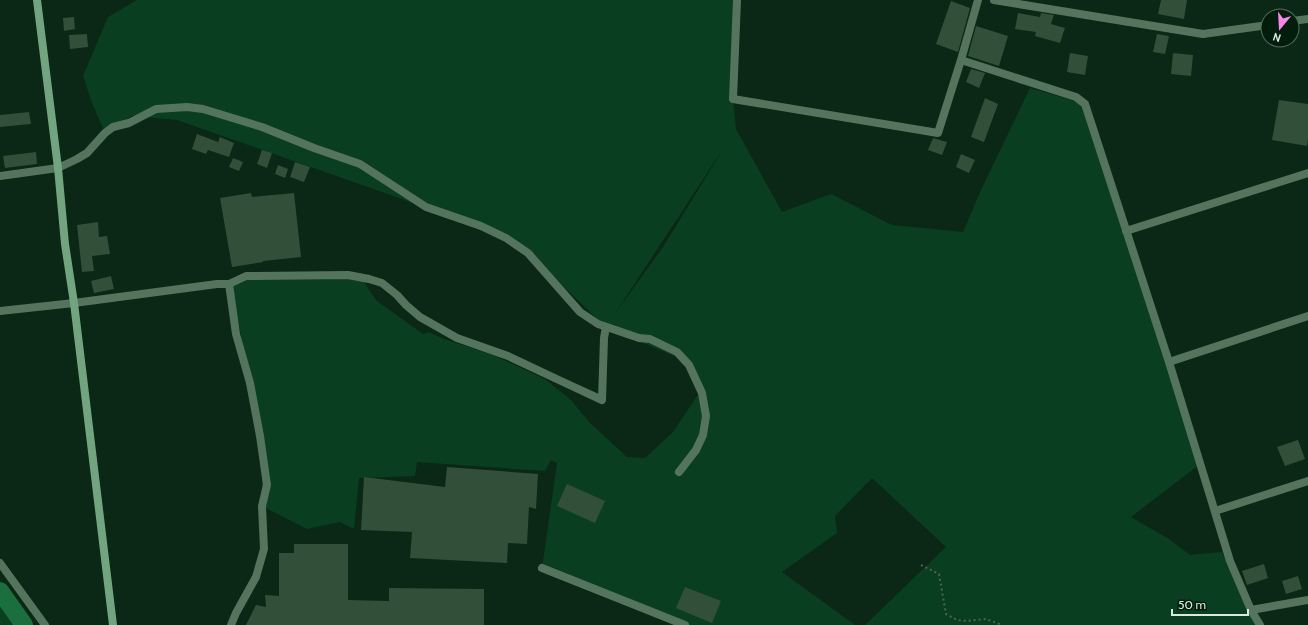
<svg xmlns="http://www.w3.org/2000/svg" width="1308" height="625" viewBox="0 0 1308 625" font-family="Cabin,sans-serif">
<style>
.green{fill:#093f20;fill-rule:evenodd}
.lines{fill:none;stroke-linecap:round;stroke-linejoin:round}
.river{stroke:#1b6f3e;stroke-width:18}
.building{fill:#324f3a}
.path{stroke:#4d6555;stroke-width:2;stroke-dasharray:2 3;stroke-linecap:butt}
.street{stroke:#55745d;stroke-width:8}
.secondary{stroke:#72a480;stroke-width:8}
</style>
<rect width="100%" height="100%" fill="#0b2715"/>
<!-- green -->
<g class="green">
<path d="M137 0H737L733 99 736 129 782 212 831 194 892 225 963 232 981 190 1030 88 1085 104 1200 464 1131 517 1169 539 1190 555 1222 552 1250 612 1259 625H865L946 547 872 478 835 516 837 533 782 572 855 625H673L542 568 557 463 551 460 545 471 417 462 415 476 359 478 354 529 340 522 307 529 262 506V451L240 330 229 284 254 276 361 278 377 301 423 334 429 332 444 339 493 355 545 379 571 400 589 422 627 457 645 458 673 432 701 390 686 361 606 327 528 253 453 217 177 120 132 116 105 133 92 103 83 76 108 17ZM725 146 663 247 614 315Z"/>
<polygon points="0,606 13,625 0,625"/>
</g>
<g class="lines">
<!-- river -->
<polyline class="river" points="0,591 24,625"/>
</g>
<!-- building -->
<g class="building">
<polygon points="1161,0 1187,0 1184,19 1158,14"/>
<polygon points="951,1 970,8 958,52 936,44"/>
<polygon points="1018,13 1040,17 1041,13 1054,15 1051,24 1065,28 1060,43 1035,36 1036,32 1015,29"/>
<polygon points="74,17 75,29 64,31 63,18"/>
<polygon points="976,26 1008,36 999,66 968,56"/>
<polygon points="87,34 88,47 70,49 69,35"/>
<polygon points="1157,34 1169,36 1165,54 1153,52"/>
<polygon points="1070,53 1088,56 1085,75 1067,72"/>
<polygon points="1173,53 1193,55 1191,76 1171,74"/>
<polygon points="971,69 985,73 979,88 966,82"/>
<polygon points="985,98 998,104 984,142 971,137"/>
<polygon points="1279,100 1308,104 1308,139 1307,146 1272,140"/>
<polygon points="29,112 31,124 0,127 0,115"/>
<polygon points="197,134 218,142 220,137 234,143 229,157 208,150 206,154 192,149"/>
<polygon points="933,138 947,142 942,155 928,150"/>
<polygon points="262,150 272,153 267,168 257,164"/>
<polygon points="36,152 37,164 5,168 3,156"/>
<polygon points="961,154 975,160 969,173 956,167"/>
<polygon points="233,158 243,162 239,171 229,167"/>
<polygon points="295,162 310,167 304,182 290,177"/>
<polygon points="278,165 288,169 285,178 275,174"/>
<polygon points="251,193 252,197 294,193 301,257 263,261 263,262 232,267 220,198"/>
<polygon points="98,222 99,237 107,236 110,254 92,256 94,271 82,272 77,225"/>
<polygon points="111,276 114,289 94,293 91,281"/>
<polygon points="1298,440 1305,459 1285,466 1277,447"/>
<polygon points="447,467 538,474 536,509 529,507 527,544 508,543 507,563 410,558 412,532 361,530 364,477 445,487"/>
<polygon points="567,484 605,501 595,523 557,506"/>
<polygon points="294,544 348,544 348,600 389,601 389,588 484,589 484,625 246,625 256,605 266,607 265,595 279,596 279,553 294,553"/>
<polygon points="1264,564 1268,578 1247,585 1242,571"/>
<polygon points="1298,576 1302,589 1286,594 1282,581"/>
<polygon points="685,587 721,601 712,623 676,608"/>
</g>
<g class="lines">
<!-- path -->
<polyline class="path" points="921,565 939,574 946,614 957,620 967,621 986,619 1002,625"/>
<!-- street -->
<g class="street">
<polyline points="737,0 733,99 938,133 961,60 978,0"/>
<polyline points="994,0 1203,34 1268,25"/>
<polyline points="1292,21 1308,19"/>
<polyline points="961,60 1076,97 1085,104 1169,362 1230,561 1251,610 1260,625"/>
<polyline points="0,176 58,168 77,159 87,153 105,133 113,127 129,123 156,109 187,107 203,109 262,127 314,148 360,164 426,207 481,226 506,238 528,253 580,312 598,324 639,338 650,339 677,352 689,365 702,393 706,416 703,435 696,450 679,472"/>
<polyline points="1126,231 1308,173"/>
<polyline points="229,284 236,334 250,383 260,436 267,485 262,506 264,549 256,577 236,613 231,625"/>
<polyline points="0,311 74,303 217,284 229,284 246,276 348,275 369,279 382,283 397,295 406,305 420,317 457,338 508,356 561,381 602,400 604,338 606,327"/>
<polyline points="1169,362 1308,316"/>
<polyline points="1215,511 1308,481"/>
<polyline points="0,563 45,625"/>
<polyline points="542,568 685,625"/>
<polyline points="1251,610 1308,600"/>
</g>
<!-- secondary -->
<polyline class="secondary" points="37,0 58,168 65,244 74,303 113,625"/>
</g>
<!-- north arrow -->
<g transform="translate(1280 28) rotate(198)"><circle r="19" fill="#021d0c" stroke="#586f60"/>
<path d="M0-3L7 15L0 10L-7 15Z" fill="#f987e9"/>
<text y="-6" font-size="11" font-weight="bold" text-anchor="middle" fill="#d9e9dd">N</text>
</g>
<!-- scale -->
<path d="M1172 609v6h76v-6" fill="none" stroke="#d9e9dd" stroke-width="2"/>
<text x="1178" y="609" font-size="12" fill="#d9e9dd" stroke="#021d0c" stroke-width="3" paint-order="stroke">50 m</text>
</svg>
